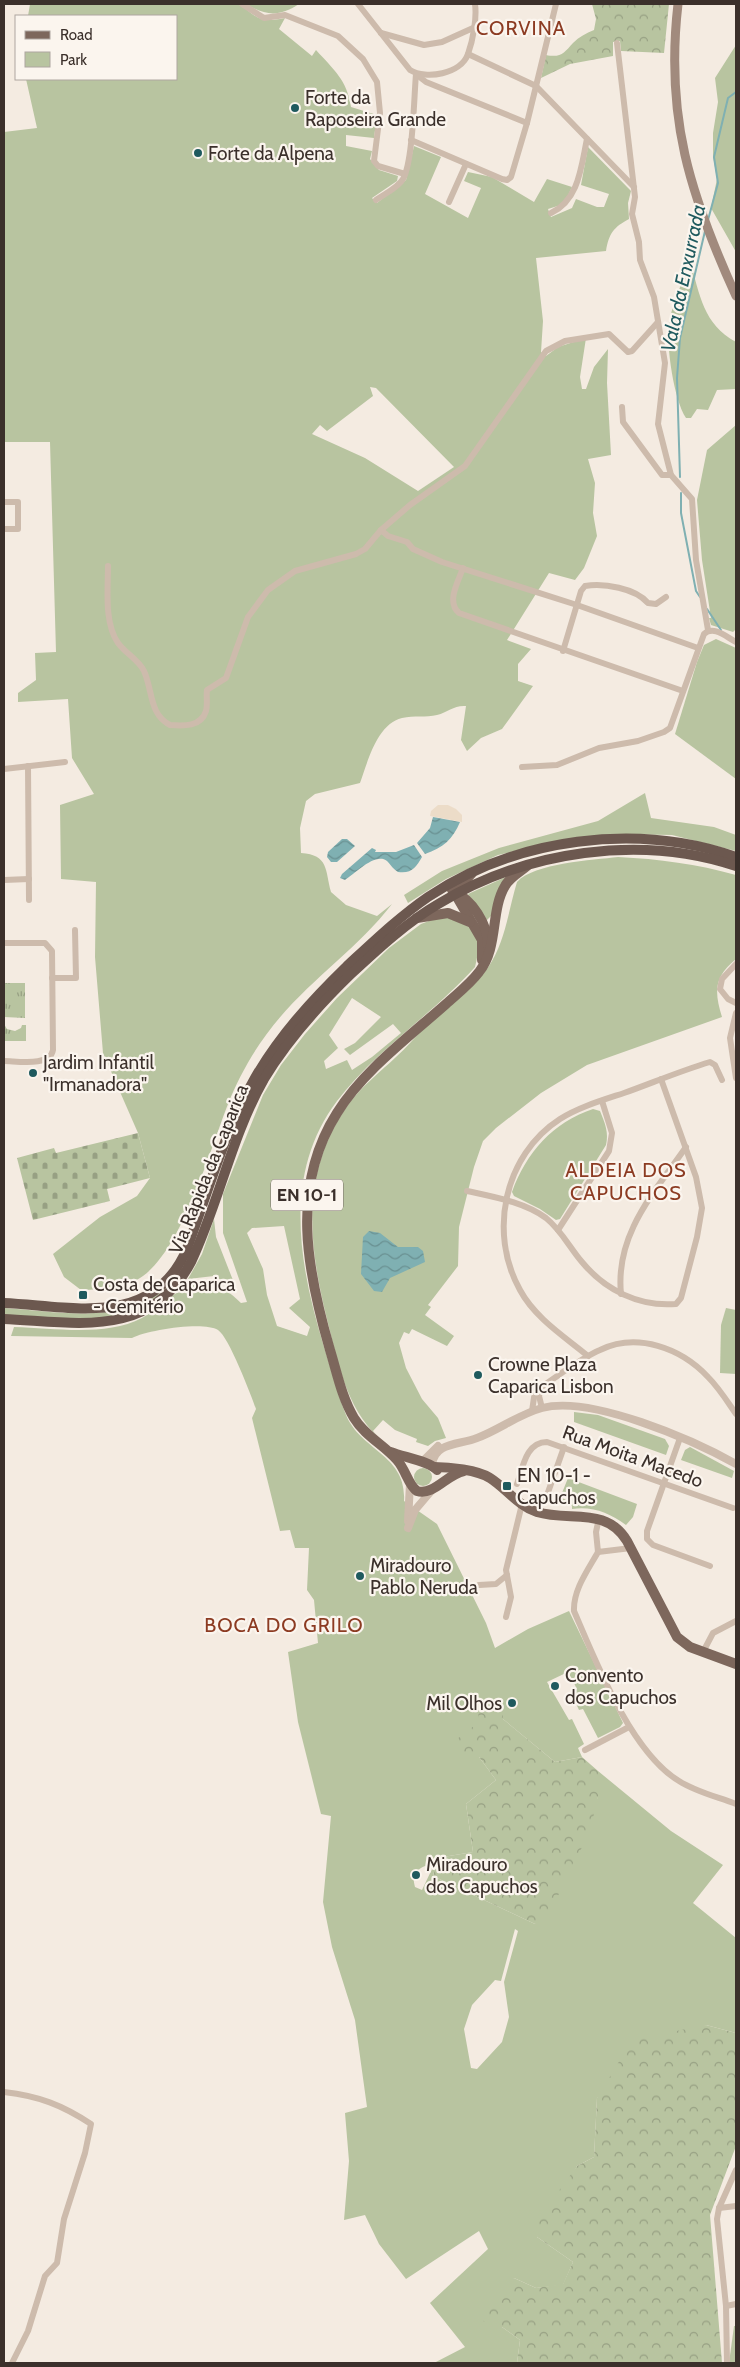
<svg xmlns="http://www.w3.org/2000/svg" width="740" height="2367" viewBox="0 0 740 2367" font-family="Cabin,sans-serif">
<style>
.green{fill:#b8c4a0;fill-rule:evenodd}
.forest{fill:url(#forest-crowns)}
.cemetery{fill:url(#cemetery-stones)}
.park{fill:url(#park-tufts)}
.plaza{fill:#ecdcc8}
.water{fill:url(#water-waves)}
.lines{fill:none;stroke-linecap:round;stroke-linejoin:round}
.stream{stroke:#7fb0b2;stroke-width:2}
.minor{stroke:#cdbbac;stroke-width:6}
.tertiary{stroke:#cdbbac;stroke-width:8}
.secondary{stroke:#a18a7d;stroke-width:9}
.primary{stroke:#7d675c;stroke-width:10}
.trunk{stroke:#6c584f;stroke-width:10}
.poi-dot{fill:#1f5a5e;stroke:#fbf5ee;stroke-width:2}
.labels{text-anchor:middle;stroke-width:4.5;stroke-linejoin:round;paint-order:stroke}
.shield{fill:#fbf5ee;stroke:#756b66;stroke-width:1}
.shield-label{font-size:18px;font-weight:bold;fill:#3b302b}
.poi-label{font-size:19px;fill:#3b302b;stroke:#fbf5ee;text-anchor:start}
.street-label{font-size:19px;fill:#3b302b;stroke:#fbf5ee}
.neighbourhood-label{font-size:20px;letter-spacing:1px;fill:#8c3b22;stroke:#fbf5ee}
.water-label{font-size:20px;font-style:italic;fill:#1f5a5e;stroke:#fbf5ee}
</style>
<defs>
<pattern id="forest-crowns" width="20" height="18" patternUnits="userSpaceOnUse" patternTransform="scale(1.25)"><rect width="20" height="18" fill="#b8c4a0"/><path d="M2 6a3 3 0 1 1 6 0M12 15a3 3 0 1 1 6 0" fill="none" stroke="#97a083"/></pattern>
<pattern id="cemetery-stones" width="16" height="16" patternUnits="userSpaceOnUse" patternTransform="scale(1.25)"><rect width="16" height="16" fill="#b8c4a0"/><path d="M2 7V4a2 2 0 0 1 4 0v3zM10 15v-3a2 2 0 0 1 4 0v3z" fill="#97a083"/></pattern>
<pattern id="park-tufts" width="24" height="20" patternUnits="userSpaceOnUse" patternTransform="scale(1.25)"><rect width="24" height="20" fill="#b8c4a0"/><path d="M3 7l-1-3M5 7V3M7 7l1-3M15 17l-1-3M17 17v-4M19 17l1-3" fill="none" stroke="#97a083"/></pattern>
<pattern id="water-waves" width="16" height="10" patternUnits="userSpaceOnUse" patternTransform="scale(1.25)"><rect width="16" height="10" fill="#7fb0b2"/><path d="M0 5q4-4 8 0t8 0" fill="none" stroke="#699091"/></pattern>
</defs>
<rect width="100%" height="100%" fill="#f4ebe1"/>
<!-- green -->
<g class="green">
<path d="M30 4H240C258 19 260 23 285 18L279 29 312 56 316 50C334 70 347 80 351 107L377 115 374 138 346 135V146L372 151 370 159 379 170 398 176 397 181 372 198 377 203 406 180 414 146 441 157 425 194 468 218 481 188 464 181 468 172 492 177 534 202 547 179 572 187 564 204 548 209 551 217 572 208 576 199 597 207H604L609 194 581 185 588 147 631 191 628 203 629 219C614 227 609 233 606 251L536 258 543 321 541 352 546 356 558 347 586 338 580 377 582 389H586L594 367 608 349 607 383 611 455 588 459 595 483 593 513 597 536 584 568 575 580 549 573 507 640 531 649 518 664V681L533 686 502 729 481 738 467 751 461 740 466 706C454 705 448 712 437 715 426 718 414 715 402 718 377 724 368 761 360 783L315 794 306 801 300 828 301 853C329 855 325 870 331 892L346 905 377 916 392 904C355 952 302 985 266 1035 251 1055 237 1081 228 1104 210 1150 183 1247 143 1276 125 1289 103 1289 81 1290L64 1277 53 1254 100 1217 137 1196 150 1178 138 1133 103 1053 95 957 96 882 61 879 60 805 94 794 72 758 68 699 18 702V693L36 680 35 653 56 652 50 442H5L4 132 37 128 26 79H176V16H28ZM370 387 376 388 454 467 418 491 365 458 312 434 320 425 327 431 373 396Z"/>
<path d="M246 4H299C279 17 266 16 246 4Z"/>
<polygon points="736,45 736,252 711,208 717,179 713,156 713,133 718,102 715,78"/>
<path d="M690 261C700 295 703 324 736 342V389L717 390 708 410 697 409 691 418H686C674 400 666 346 669 324 671 307 684 278 690 261Z"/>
<polygon points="736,425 736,629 733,632 711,625 709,618 711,618 702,560 697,500 707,450"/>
<polygon points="716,639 736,648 736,779 675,734 697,662 704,645"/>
<polygon points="645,793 651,818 714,827 736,835 736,851 672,835 615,834 561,840 498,855 446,879 408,903 404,895 442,871 499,848 598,821"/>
<path d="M618 857C659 859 697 864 736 875V959C714 977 714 991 722 1017L587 1065 541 1093 496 1128 483 1141 474 1167 459 1227 458 1266 428 1305 431 1307 425 1315 454 1336 447 1346 412 1329 409 1334 404 1332 399 1343 406 1368 422 1399 438 1418 446 1438 435 1441 428 1446 416 1442 417 1439 395 1430 383 1420 373 1431 379 1438C345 1407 337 1358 326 1315 308 1241 301 1171 348 1105 361 1087 380 1072 396 1057 406 1048 415 1037 425 1027 445 1009 479 985 492 961 506 937 509 908 517 882 534 863 593 860 618 857Z"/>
<polygon points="508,876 491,916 487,920 468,894"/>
<path d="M450 917C478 928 482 939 475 967 433 1014 375 1051 337 1101 282 1174 299 1265 324 1347 331 1369 337 1392 346 1415 361 1451 407 1455 404 1501L437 1524 486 1623 495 1648 528 1629 569 1611 623 1723 620 1727 598 1738 583 1709 579 1710 571 1693 577 1689 568 1672 547 1682 569 1720 572 1719 584 1744 578 1748 582 1757 555 1762 503 1719 480 1722 479 1757 496 1780 466 1804 473 1852 437 1858 433 1876 535 1924 598 1797V1771L671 1831 723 1865 693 1903 736 1938V2033L706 2025 597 2098 594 2157 577 2166 537 2237 573 2262 563 2285 536 2288 514 2278 502 2327 520 2340 517 2363H434L465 2347 430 2303 488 2249 479 2231 406 2279 379 2244 365 2215 344 2220 349 2161 345 2113 367 2107 355 2020 332 1947 323 1902 331 1816 321 1814 298 1722 288 1652 318 1643 314 1600 307 1590 309 1548H295L290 1530 280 1531 252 1418 256 1409C251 1395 229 1337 218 1330 204 1321 147 1330 132 1338L11 1336 14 1327C55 1328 105 1337 142 1318 160 1308 177 1287 197 1284 215 1281 229 1291 241 1303L247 1302 223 1233V1194L263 1095 281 1065 305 1034 337 998 389 948 421 924 434 919ZM352 998 381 1017 355 1043 344 1049 350 1055 393 1024 401 1033 372 1057 352 1070 347 1060 326 1069 324 1061 338 1048 329 1035ZM284 1226 300 1299 289 1308 310 1327 307 1336 277 1326 267 1295 263 1269 247 1233 252 1228ZM425 1866 432 1869 422 1890 415 1887C412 1876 414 1871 425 1866ZM515 1929 518 1931 504 1982 509 2017 502 2042 477 2069 471 2068 464 2029 472 2005 495 1980 501 1981Z"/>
<path d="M593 1109 600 1111C605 1123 609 1133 606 1145L560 1219 556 1220 540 1209 514 1196 512 1192C526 1153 553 1122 593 1109Z"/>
<polygon points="214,1219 216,1237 236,1288 214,1276 188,1279 202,1254"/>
<path d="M173 1280C161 1302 121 1318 97 1319 66 1321 34 1317 4 1315V1308C64 1312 127 1327 173 1280Z"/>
<polygon points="726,1308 736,1310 736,1374 720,1373 721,1325"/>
<polygon points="574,1412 598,1415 665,1439 669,1446 666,1455 574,1422"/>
<polygon points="690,1447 734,1471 732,1478 681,1460 685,1450"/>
<circle cx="423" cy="1477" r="9"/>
<path d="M568 1478 637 1504 633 1517 626 1525C609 1513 593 1506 572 1509V1506L560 1505 561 1498 571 1501 573 1497 562 1493Z"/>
<polygon points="734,2326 736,2326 736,2363 729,2363"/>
</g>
<!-- forest -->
<g class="forest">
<path d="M592 4H669L664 53 621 51 620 41 613 42V56L570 64 541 78 546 55C561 58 564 53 573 43 579 37 586 33 594 30L596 19Z"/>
<polygon points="500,1693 503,1719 555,1762 582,1757 598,1771 598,1797 590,1831 546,1920 535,1924 433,1876 437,1858 473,1852 466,1804 496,1780 479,1757 463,1754 457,1739 479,1722 478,1711 487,1695"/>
<polygon points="706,2025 736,2033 736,2146 710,2215 722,2363 517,2363 520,2340 502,2327 483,2321 494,2297 514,2278 536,2288 563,2284 573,2262 537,2237 539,2218 577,2166 594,2157 597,2098 632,2040"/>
</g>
<!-- cemetery -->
<polygon class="cemetery" points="138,1133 150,1178 107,1189 110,1201 33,1220 17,1158 54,1148 56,1153"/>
<!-- park -->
<g class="park">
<polygon points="4,983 25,983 25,1018 4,1017"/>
<polygon points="4,1024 7,1029 15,1031 21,1028 22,1025 26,1025 26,1041 4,1041"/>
</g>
<!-- plaza -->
<polygon class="plaza" points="438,805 448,805 456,809 462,815 462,822 430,816 431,811"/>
<!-- water -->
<g class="water">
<path d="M433 817 460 822C453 839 443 848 425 854L417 843 430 828Z"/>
<polygon points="342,839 347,839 355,846 337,862 331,862 327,857 328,852"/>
<path d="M414 845 422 857C416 867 412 874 398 872 393 869 391 865 387 861 375 852 355 874 345 880L340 878 342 874 372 848 376 850 375 852H396Z"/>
<polygon points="369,1231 380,1233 398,1247 418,1247 423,1251 425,1262 390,1278 382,1292 374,1291 361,1274 363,1237"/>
</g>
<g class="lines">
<!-- stream -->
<g class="stream">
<polyline points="708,220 718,183 714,157 728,98 736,92"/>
<polyline points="680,477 677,378 680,338 705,231"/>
<polyline points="681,493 681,513 696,591 700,597"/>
<polyline points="707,609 721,630"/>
</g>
<!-- minor -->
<g class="minor">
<polyline points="242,4 264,18 285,15 338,36 363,59 377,82 380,113 374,161 378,166 405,174"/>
<path d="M358 4 410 70C426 80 461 74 468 54 473 40 477 18 475 4"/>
<polyline points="381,33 424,45 442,42 473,28"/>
<polyline points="617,43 635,197 632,214 639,242 640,260 654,297 665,363 658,424 671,475"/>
<polyline points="468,54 536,86 634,187"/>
<polyline points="417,75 426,82 527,123"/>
<polyline points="411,140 502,179 507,180 511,177 527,123 556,4"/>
<path d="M376 200C384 194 398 188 403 179 413 162 414 96 416 74"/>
<polyline points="449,202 466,164"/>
<path d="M551 213C579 200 581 167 587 139"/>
<polyline points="622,407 623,422 662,475 671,475 692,499 696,560 708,630"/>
<polyline points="4,502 18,502 18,529 4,529"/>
<polyline points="381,530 410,505 465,466 546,351 565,341 609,334 628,352 632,351 658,322"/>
<path d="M108 566C108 589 104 623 118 643 126 654 138 659 144 671 153 691 149 714 170 725 184 726 201 727 206 711 208 704 206 697 207 690L226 678 248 617 268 590 295 571 356 554 365 549 381 530 388 536 407 542 413 549 442 562 577 605 698 648"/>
<path d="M463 568C458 582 446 602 459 613L683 691"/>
<path d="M563 651 581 591 585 586C604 583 635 588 648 603L656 604 666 597"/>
<polyline points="28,766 29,900"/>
<path d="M522 767 557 765 599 748 638 741 664 732 670 728 704 634C714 625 726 637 736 642"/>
<polyline points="4,769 65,762"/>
<polyline points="4,880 29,879"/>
<path d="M4 943H45L52 951 53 1050C50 1067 17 1061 4 1061"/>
<polyline points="736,964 722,979 720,989 728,999 736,1003"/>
<polyline points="52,978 76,978 75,930"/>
<polyline points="736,1013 730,1038 736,1078"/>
<path d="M467 1191C494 1197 524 1202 546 1218 561 1230 570 1248 582 1262 605 1290 639 1307 676 1304L681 1298 697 1237 702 1208 696 1177 661 1079"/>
<polyline points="558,1230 609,1151 612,1133 602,1101"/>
<path d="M621 1294C615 1234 654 1193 686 1147"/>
<path d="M588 1356C565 1337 535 1318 520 1290 488 1233 504 1155 560 1119 579 1107 603 1100 624 1093 652 1083 680 1071 710 1062L715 1065 722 1080"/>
<polyline points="541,1388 539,1396 542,1408"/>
<path d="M532 1411 535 1391C556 1378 577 1360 600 1350 637 1332 681 1348 708 1377 719 1388 727 1401 736 1414"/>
<polyline points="680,1438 647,1531 647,1539 653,1545 710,1566"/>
<path d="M517 1484C523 1467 526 1442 547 1442L733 1508"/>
<polyline points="546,1498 564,1447"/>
<polyline points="599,1518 596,1532 598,1552 631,1548"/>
<path d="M598 1552C588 1570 573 1590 574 1611 596 1662 631 1752 679 1781 696 1792 718 1797 736 1804"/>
<polyline points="479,1585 496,1584 507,1575"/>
<polyline points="506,1617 511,1597 506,1570 522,1504"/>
<polyline points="703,1652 713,1633 736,1621"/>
<polyline points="585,1750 629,1727"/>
<path d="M4 2092C39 2096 62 2105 91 2124L85 2153 64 2219 57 2263 45 2276 28 2331 12 2363"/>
<polyline points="719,2208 736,2206"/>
<polyline points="726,2306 736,2304"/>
<polyline points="727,2363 726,2306 717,2219 719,2208 736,2170"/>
</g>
<!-- tertiary -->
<g class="tertiary">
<polyline points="422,1462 438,1446"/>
<path d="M432 1465C434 1442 460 1445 477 1438 499 1430 519 1414 542 1408 591 1395 693 1440 736 1464"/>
<polyline points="408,1521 410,1484"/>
<polyline points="408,1528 415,1510 432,1490"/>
</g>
<!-- secondary -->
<path class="secondary" d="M678 4C665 117 690 195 736 296"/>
<!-- primary -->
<g class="primary">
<polyline points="472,873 460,886 457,897 482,940 482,960"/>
<path d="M452 890C472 900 488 923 488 946"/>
<polyline points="417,918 448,913 470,922"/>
<path d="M391 1452C403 1457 430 1461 437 1470"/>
<path d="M434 1467C449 1467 478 1470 490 1478 506 1488 518 1506 537 1512 570 1522 606 1506 627 1541L677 1637 690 1647 736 1664"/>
<path d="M464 1471C447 1474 434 1496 417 1491 408 1485 406 1470 397 1460 384 1445 365 1436 354 1418 342 1398 337 1373 330 1350 307 1271 290 1187 337 1113 362 1072 410 1036 446 1004 457 994 470 984 479 972 499 947 490 911 505 886 510 877 520 872 527 866"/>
</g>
<!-- trunk -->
<g class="trunk">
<path d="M4 1303C71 1306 151 1329 186 1251 208 1193 224 1132 255 1078 280 1035 312 1000 347 966 373 942 399 917 428 897 516 838 636 822 736 857"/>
<path d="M4 1319C76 1322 150 1340 191 1262 219 1203 231 1137 264 1079 288 1039 318 1006 351 974 379 948 407 922 440 903 526 851 640 834 736 866"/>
</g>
</g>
<!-- markers -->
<g class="poi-dot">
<circle cx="295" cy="108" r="5"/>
<circle cx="198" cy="153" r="5"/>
<circle cx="33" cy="1073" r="5"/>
<rect x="78" y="1290" width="10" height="10" rx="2.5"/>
<circle cx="478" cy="1375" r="5"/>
<rect x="502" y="1481" width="10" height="10" rx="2.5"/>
<circle cx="360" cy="1576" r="5"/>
<circle cx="555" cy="1686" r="5"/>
<circle cx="512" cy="1703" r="5"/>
<circle cx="416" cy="1875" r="5"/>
</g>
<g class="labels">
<!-- shield labels -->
<rect class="shield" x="271" y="1179.5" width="72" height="31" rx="4"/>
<g class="shield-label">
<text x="307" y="1201">EN 10-1</text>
</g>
<!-- poi labels -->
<g class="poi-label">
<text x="305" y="104">Forte da<tspan x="305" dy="22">Raposeira Grande</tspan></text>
<text x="208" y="160">Forte da Alpena</text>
<text x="43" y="1069">Jardim Infantil<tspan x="43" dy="22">"Irmanadora"</tspan></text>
<text x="93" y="1291">Costa de Caparica<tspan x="93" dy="22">- Cemitério</tspan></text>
<text x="488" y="1371">Crowne Plaza<tspan x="488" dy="22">Caparica Lisbon</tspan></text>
<text x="517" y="1482">EN 10-1 -<tspan x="517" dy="22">Capuchos</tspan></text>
<text x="370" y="1572">Miradouro<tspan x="370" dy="22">Pablo Neruda</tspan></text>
<text x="565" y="1682">Convento<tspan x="565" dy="22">dos Capuchos</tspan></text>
<text x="502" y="1710" text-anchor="end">Mil Olhos</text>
<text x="426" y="1871">Miradouro<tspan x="426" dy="22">dos Capuchos</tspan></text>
</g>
<!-- street labels -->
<g class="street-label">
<text transform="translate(208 1169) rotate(-68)" y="7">Via Rápida da Caparica</text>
<text transform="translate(633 1456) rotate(20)" y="7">Rua Moita Macedo</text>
</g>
<!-- neighbourhood labels -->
<g class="neighbourhood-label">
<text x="521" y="35">CORVINA</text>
<text x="626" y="1177">ALDEIA DOS<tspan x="626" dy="23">CAPUCHOS</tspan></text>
<text x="284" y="1632">BOCA DO GRILO</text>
</g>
<!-- water labels -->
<g class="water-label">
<text transform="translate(683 278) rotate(-78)" y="7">Vala da Enxurrada</text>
</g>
</g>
<!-- border -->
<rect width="740" height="2367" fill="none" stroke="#3b302b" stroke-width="10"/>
<!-- legend -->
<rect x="15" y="15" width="162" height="65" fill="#fbf5ee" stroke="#aea6a0"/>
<rect x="25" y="31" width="25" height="8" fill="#7d675c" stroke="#aea6a0"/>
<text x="60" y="40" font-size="15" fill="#3b302b">Road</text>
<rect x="25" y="52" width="25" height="15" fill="#b8c4a0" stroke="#aea6a0"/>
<text x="60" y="65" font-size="15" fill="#3b302b">Park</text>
</svg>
